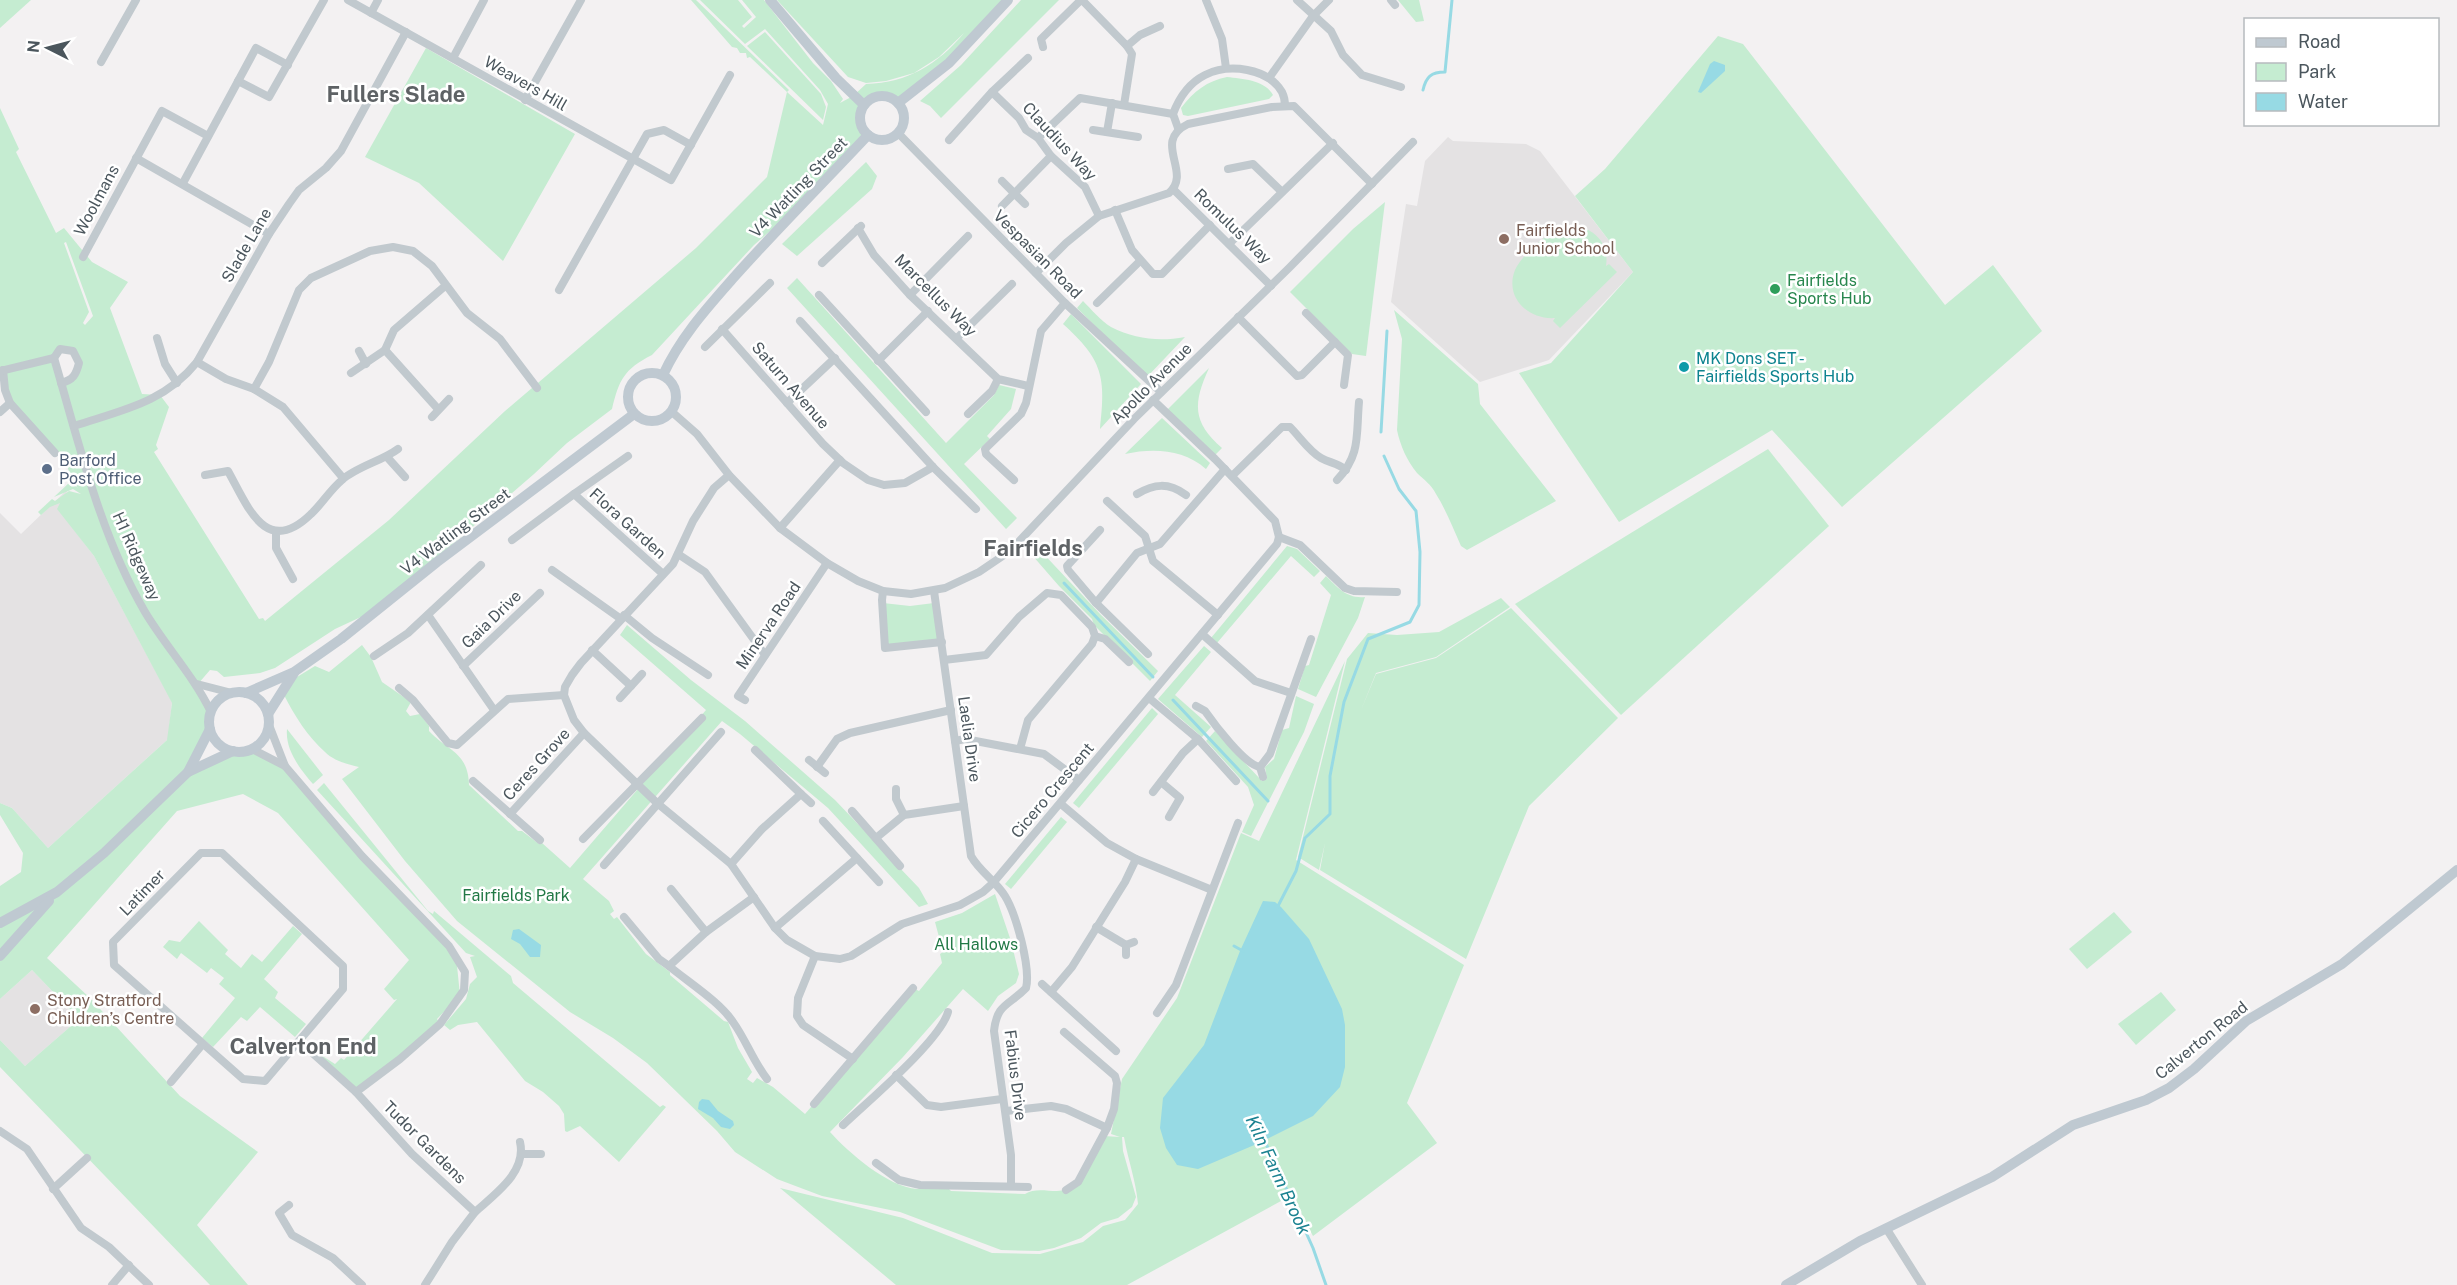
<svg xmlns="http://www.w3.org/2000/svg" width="2457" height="1285" viewBox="0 0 2457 1285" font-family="'Public Sans',sans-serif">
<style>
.education{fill:#e4e2e3}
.green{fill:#c5ecd1;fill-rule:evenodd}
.water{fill:#97dae4}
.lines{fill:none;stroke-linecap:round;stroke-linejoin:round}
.stream{stroke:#97dae4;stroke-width:3}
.street{stroke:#c1c9ce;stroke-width:8}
.secondary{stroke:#bfc9d1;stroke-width:10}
.education-dot{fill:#8d6e63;stroke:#fff;stroke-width:2}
.leisure-dot{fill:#2e9e5b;stroke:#fff;stroke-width:2}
.culture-dot{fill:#0f9aa8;stroke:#fff;stroke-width:2}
.service-dot{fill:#5c6f8a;stroke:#fff;stroke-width:2}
.labels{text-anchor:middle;stroke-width:5;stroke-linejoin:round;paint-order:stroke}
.street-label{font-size:16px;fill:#4b565d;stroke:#fff}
.education-label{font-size:16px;fill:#785e54;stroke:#fff;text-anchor:start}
.leisure-label{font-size:16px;fill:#27864d;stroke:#fff;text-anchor:start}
.culture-label{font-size:16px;fill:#0d838f;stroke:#fff;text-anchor:start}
.service-label{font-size:16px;fill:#4e5e75;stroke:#fff;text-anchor:start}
.park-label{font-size:16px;fill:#217845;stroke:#fff}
.water-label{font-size:18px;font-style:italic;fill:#1a8291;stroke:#fff}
.district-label{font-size:22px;font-weight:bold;fill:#5e6265;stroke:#fff}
</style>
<rect width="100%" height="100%" fill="#f3f1f2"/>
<!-- education -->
<g class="education">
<polygon points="1448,137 1453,141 1526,144 1540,151 1633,272 1549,360 1480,382 1391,302 1406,204 1417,206 1425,161"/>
<polygon points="69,488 58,509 94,556 172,702 168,739 48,848 12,808 0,803 0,513 21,534"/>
<polygon points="32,970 79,1019 25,1066 0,1040 0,999"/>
</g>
<!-- green -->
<g class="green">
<polygon points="0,0 31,0 0,28"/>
<path d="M691 0H696L789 90 787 92 823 125 828 104 820 90 765 29 745 44 700 0H738L752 17 742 26 744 28 756 17 742 0H764L813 63 831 81 843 99 840 103 853 96 866 84C908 83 938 64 964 33L939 57 914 73 886 81 866 83 848 77 777 0H1008L949 63 898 103C888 94 878 93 866 101L860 115 864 132 808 198 754 245 652 355C624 369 619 380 612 409L567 443 534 474 376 610 335 629 275 668 260 673 224 677 217 671 210 670 198 684 211 712 210 729 189 772 233 751 252 749 285 766 456 956 460 995 437 1019 440 1024 356 1092 299 1041 335 1064 341 1058 344 1060 397 999 394 1000 384 989 409 960 278 813 243 794 177 811 47 958 90 998 180 1096 258 1152 197 1225 248 1285H210L0 1067V1040L25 1066 79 1019 32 970 0 999V886L21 872 23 853 0 815V803L12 808 48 848 167 740 172 703 94 556 57 509 60 503 50 507 41 515 38 512 52 499 55 501 69 491 81 494 73 489 54 497 70 482 78 488 70 479 66 457 55 453 15 408 0 371V108L19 149 16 152 56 233 64 228 92 262 128 282 110 308 142 394 160 395 169 407 156 445 158 449 154 452 259 619 263 618 265 621 389 520 505 411 696 248 767 177 787 92 750 57 747 58 746 53H740L737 48 732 47ZM66 242 93 316 85 325 83 323 89 312 64 243ZM60 349 73 351 79 363 69 381 61 383 54 358Z"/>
<polygon points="1021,0 1059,0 941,118 930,106 920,101 961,65"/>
<polygon points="1398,0 1419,0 1424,21 1416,22"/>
<polygon points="765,32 821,94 826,107 823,120 747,46"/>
<polygon points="1718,36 1743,44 1945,305 1993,265 2042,331 1842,507 1772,430 1619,522 1519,373 1551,363 1633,272 1575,196 1605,169"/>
<polygon points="426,48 575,134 503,261 419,183 365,157"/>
<path d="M1227 77C1243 79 1265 80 1273 95L1269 99 1188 116 1183 115 1181 108C1194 91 1207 81 1227 77Z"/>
<polygon points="866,162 877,176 872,189 797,256 782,244"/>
<polygon points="1385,202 1366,356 1352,354 1290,292 1353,229"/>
<path d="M1566 225C1590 225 1610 240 1606 266L1609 264 1617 272 1560 328 1553 321 1555 318C1529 320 1504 298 1515 270 1522 254 1550 231 1566 225Z"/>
<polygon points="797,278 946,443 994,395 999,385 1016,389 1011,409 987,436 990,439 964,464 1017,518 1006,529 787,288"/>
<path d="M1083 301C1091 309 1101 321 1111 327 1135 339 1159 342 1185 337L1147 377 1077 308Z"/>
<path d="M1394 310 1478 384 1480 404 1556 501 1467 550 1461 546C1453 528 1446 510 1436 494 1431 484 1424 480 1417 473 1407 461 1400 445 1397 430L1402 339Z"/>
<path d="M1071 314 1141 384 1100 429C1106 377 1103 360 1063 324Z"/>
<path d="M1209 368C1193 403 1192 422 1222 448L1215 455 1167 410Z"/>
<path d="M1162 418 1210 463 1206 469C1183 449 1153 448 1125 454Z"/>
<polygon points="1768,449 1829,526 1621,715 1515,604"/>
<polygon points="1287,546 1297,549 1320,571 1314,577 1291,556 1217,643 1211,638"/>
<polygon points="1038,548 1101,615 1158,671 1150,681 1094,625 1092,619 1059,586 1032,555"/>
<path d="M1326 576C1337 587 1347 599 1365 597L1358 618 1316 697 1298 689 1305 666 1309 665 1331 595 1320 583Z"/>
<polygon points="1501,598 1510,607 1436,657 1376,673 1361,710 1376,674 1436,658 1511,608 1618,718 1529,806 1466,959 1320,870 1325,843 1319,870 1298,857 1347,659 1368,633 1397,635 1439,632"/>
<polygon points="883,603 910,606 934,603 939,641 888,646"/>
<path d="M627 625 691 680 745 721 835 800 919 888 928 904 919 907 828 808 740 734 722 721 583 879 609 901 614 911 610 914 614 919 617 917 646 954 670 972V975L724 1021 728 1022 738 1048 752 1072 747 1079 753 1083 757 1078 773 1087 805 1114 913 988 919 991 942 963 940 954 943 952 935 922 962 913 995 894 1011 941 1019 974 1016 983 998 996 988 1011 963 989 903 1057 830 1132C849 1153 888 1187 917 1189 927 1189 937 1187 946 1186L951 1191 1025 1194C1034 1188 1046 1191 1057 1191 1082 1191 1094 1154 1104 1136L1120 1137 1111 1134 1122 1079 1177 998 1241 833 1259 841 1345 661 1296 860 1464 965 1407 1103 1437 1143 1313 1236 1292 1195 1127 1285H896L780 1188 903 1218 992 1253 1040 1254 1083 1242 1103 1226 1125 1220 1138 1204C1136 1181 1128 1160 1124 1137H1122L1123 1151 1136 1197 1132 1207 1118 1218 1101 1223 1081 1238 1054 1248 1039 1251 1001 1250 900 1212 822 1196 777 1179 735 1152 717 1131 647 1063 613 1038 570 1012 457 921 405 861 342 779 359 767C347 764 334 761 325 752 308 737 294 715 284 695L297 677 315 666 329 672 362 645 371 657 382 682 411 702 406 711 410 716 420 714 429 726V731C449 752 468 752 469 785L518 831H522L539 844 542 843 570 868 706 710 620 635Z"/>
<polygon points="1204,646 1211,652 1175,695 1211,727 1202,737 1158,699"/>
<polygon points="1296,696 1314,704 1304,732 1251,836 1242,832 1254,805 1248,787 1206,741 1215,731 1262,781 1267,779 1265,767 1274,759 1282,730 1289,728"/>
<polygon points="1152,708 1158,714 1079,808 1073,803"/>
<path d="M287 729 323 775 313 784C300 769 285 750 287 729Z"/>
<polygon points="324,783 428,911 433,914 434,911 511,976 513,983 660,1107 663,1105 666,1107 619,1162 580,1126 567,1132 565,1131 564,1114 559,1106 543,1092 525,1081 477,1022 458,1025 450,1030 444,1025 466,999 470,984 477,977 470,957 475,956 466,953 317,790"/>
<polygon points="1061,817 1067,822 1011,889 1005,884"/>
<polygon points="2114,912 2132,932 2087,969 2069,949"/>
<polygon points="199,921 228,950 225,954 241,968 252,954 262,962 293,926 302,934 264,979 278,992 275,998 306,1024 295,1037 260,1007 247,1021 241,1017 213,1047 202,1038 235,998 219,984 224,978 211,968 207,973 181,953 177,959 163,947 169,940 180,942"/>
<polygon points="2161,992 2176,1010 2136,1045 2118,1024"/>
</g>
<!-- water -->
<g class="water">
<polygon points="1714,61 1725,65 1725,71 1701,93 1698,92 1710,64"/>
<polygon points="1263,901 1275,902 1281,907 1309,939 1342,1009 1345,1025 1345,1067 1340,1087 1313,1116 1259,1143 1198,1169 1177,1165 1166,1148 1160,1128 1163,1098 1204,1045 1240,951"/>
<polygon points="519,929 541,945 540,957 530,957 520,944 511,939 513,930"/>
<polygon points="702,1099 709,1100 718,1111 733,1121 734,1125 730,1129 721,1127 713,1118 698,1109 699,1102"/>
</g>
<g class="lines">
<!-- stream -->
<g class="stream">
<path d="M1423 90C1426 77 1431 72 1445 72L1452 0"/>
<polyline points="1381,432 1387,331"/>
<polyline points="1064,583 1153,677"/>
<polyline points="1173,700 1268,801"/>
<polyline points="1277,908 1296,871 1305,838 1330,814 1330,776 1344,702 1368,639 1410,622 1419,605 1420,552 1416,511 1399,489 1384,456"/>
<polyline points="1234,946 1243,951"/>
<polyline points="1264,1139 1313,1248 1326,1285"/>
</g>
<!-- street -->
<g class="street">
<polyline points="348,0 671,180 730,75"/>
<polyline points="1082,0 1127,46 1132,54 1124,105"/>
<polyline points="1206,0 1222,39 1226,68"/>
<polyline points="1297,0 1331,31 1343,55 1362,75 1401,87"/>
<polyline points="1391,0 1395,5"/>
<polyline points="371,13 378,0"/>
<polyline points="1127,46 1140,35 1160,26"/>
<polyline points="1043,47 1041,39 1081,0"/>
<polyline points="453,58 484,0"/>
<polyline points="101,62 136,0"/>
<polyline points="1269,78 1313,16 1329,0"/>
<polyline points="238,81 269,97 324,0"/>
<polyline points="992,92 1019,118 1026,130 1038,138 1051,156 1085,187 1099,216"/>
<polyline points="525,100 581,0"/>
<path d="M1178 128 1173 114C1179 98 1189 83 1205 75 1229 63 1268 68 1282 92 1284 96 1285 102 1285 106"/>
<polyline points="1093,130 1138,137"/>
<polyline points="1107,132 1112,103"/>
<polyline points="898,133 1065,303 1161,392"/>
<polyline points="1038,138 1080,98 1173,114"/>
<polyline points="949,140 992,92 1028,58"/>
<polyline points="136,158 269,234"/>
<polyline points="1228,169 1253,164 1282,192"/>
<polyline points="1002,181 1025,204"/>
<polyline points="183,183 256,48 288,65"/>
<polyline points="1173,189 1271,286"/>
<polyline points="1002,206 1051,156"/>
<polyline points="1115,210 1132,250 1153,274 1162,274 1210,225"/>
<polyline points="858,228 874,255 910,295 998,379 1028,386"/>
<polyline points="1229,244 1333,143"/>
<polyline points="83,257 162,111 208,136"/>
<polyline points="822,263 861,226"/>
<path d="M1036 273 1066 243 1099 216 1169 193C1193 172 1151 142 1188 124L1272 107 1294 106 1372 184"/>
<polyline points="559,290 647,134 664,130 691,145"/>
<polyline points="819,295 926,412"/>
<polyline points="910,295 968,236"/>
<polyline points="1097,303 1140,261"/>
<polyline points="1306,313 1348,355 1344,385"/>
<polyline points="1238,317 1297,376 1302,375 1335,342"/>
<polyline points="800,321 933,467 976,509"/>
<polyline points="722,329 823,444 843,463 868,480 884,485 905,483 933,467"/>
<polyline points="157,338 165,364 177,383"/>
<polyline points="957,338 1012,284"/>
<polyline points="705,347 770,283"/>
<polyline points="385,350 438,409"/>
<polyline points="359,351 366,364"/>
<path d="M54 358C79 443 100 535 145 612 166 647 193 675 211 712"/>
<path d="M54 358 60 349 73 351 79 363C76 375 73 380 61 383"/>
<polyline points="878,361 928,311"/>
<polyline points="197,362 226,379 254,389 283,407 343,478"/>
<polyline points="3,370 5,390 10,403 55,453"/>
<polyline points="0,371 54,358"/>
<polyline points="351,373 385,350 394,330 445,286"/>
<polyline points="254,389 269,362 299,290 311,278 370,251 393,247 413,251 432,266 467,313 500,339 537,388"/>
<polyline points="787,403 835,358"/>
<polyline points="0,412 10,403"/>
<polyline points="672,412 697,434 729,475 780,528 827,563 858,581 883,591 911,594 945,588 979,572 1010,551 1134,419 1289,268 1413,142"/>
<polyline points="968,414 992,391 998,379"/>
<polyline points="432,417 449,399"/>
<path d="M74 426C122 410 164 403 197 362L269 234 289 204 299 190 326 168 341 151 406 32"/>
<polyline points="387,457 405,477"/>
<path d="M205 475 228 471C248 507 266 558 311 514 322 504 330 490 342 480 356 467 382 461 398 449"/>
<polyline points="729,475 714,488 693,521 673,564 581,663 572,675 565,687 564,695 574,720 584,733 657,803 731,864 775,928 787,940 815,956 840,959 851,956 902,924 960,905 983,892 993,883 1277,544 1279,537 1275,521 1215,459 1153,400"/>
<path d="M1232 476 1282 427H1290C1300 437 1309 451 1321 458 1330 463 1338 463 1346 470"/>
<polyline points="1014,480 986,454 985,449 1021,414 1026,403 1041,331 1065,303"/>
<path d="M1337 480C1361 455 1356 435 1359 402"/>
<polyline points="574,494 628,456"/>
<path d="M1137 494C1154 484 1168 482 1186 495"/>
<polyline points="1107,501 1145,536 1153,561 1218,615"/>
<polyline points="780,528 840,460"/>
<polyline points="1100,530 1067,566 1068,570 1096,603 1148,654"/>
<polyline points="276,532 276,548 293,579"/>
<polyline points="1279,537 1300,545 1345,588 1354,591 1397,592"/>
<polyline points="512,540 574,494 663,574"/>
<polyline points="678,554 705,572 765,655"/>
<polyline points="552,570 621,619"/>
<polyline points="883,591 882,600 885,648 942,642"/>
<path d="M934 591 971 856C980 872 996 881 1005 896 1016 914 1031 968 1026 988 1009 1006 997 1003 994 1031L1011 1155V1185"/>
<polyline points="1096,603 1137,553 1160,544 1225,469"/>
<polyline points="428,615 494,710"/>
<polyline points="624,615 652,638 708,675"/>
<polyline points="1202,634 1255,681 1291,693"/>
<polyline points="1095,636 1105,639 1129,662"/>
<polyline points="592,650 631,686"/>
<polyline points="374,656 408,633 481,565"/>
<polyline points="944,660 986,655 1019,617 1047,593 1061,595 1092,627 1095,636 1092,644 1028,720 1020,749"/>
<polyline points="463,666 540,593"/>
<polyline points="197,684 232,693"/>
<polyline points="399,688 413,700 448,743 457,745 508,699 564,695"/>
<polyline points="620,698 642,674"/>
<polyline points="1149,698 1198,739 1236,781"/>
<polyline points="745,700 738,696 827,563"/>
<path d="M1196 706 1205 711C1214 724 1245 765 1260 767L1270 754 1311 639"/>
<polyline points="269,725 285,766 362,856 449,946 465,972 464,990 440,1024 400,1059 356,1092 299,1041"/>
<polyline points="955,741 965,739 1044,754 1079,780"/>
<polyline points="252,749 285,766"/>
<polyline points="755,750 801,794"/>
<polyline points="809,760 825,773"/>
<polyline points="817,767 837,739 850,733 951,710"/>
<polyline points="1260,767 1263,777"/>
<polyline points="473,781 540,840"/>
<polyline points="1161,782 1180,798 1169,817"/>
<polyline points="896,789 896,799 904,815"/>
<polyline points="1153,792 1183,753 1198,739"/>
<polyline points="1061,804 1107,843 1136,859 1212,890"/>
<polyline points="852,811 900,866"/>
<polyline points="510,814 584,733"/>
<polyline points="823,821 879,882"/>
<polyline points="876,838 904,815 964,806"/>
<polyline points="583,839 702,718"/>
<polygon points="201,853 222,853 343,966 343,989 265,1081 243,1079 114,965 113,942"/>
<polyline points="731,864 762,829 801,794 811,803"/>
<polyline points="604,865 721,732"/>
<polyline points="671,889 706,932 754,897"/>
<polyline points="624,917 659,959 669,966"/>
<polyline points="1096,927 1126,945"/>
<polyline points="775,928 857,858"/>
<path d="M706 932 669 966C688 982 720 1002 733 1022 746 1040 753 1061 767 1079"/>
<polyline points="1126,955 1126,945 1134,942"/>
<polyline points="815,956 798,998 797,1016 803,1025 853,1059"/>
<polyline points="1042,984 1116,1051"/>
<polyline points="1051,992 1072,967 1125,882 1136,859"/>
<polyline points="1157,1013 1176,985 1238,823"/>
<polyline points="1064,1032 1115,1076 1117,1083 1114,1109 1107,1128 1078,1182 1066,1190"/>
<polyline points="896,1075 927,1105 941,1107 1002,1099"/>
<polyline points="171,1082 202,1045"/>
<path d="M356 1092 412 1154 475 1212C495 1194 527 1172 520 1142"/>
<polyline points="814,1104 913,988"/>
<polyline points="1006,1111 1051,1106 1066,1109 1107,1128"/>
<path d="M843 1125C867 1102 940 1041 948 1012"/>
<polyline points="0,1131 27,1149 81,1228 109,1247 149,1285"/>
<polyline points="523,1154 541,1154"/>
<polyline points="876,1163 899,1180 920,1185 1028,1187"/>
<polyline points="53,1189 87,1158"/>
<polyline points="289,1205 279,1213 292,1235 333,1258 362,1285"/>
<polyline points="1886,1228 1922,1285"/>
<polyline points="112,1285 129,1265"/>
<polyline points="425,1285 452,1242 475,1212"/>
</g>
<!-- secondary -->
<g class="secondary">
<polyline points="770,0 836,78 864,105"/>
<circle cx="882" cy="118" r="22"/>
<polyline points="898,103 949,63 1008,0"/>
<circle cx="652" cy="397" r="24"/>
<path d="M663 375C681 336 708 307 736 275 779 227 824 182 868 135"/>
<circle cx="239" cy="722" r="30"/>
<polyline points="246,693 294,672 341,639 437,562 634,414"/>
<polyline points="268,714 294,673"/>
<polyline points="188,772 233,751"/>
<polyline points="0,923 57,892 104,853 188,772 210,729"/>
<polyline points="0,956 49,901"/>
<polyline points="1786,1285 1860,1241 1992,1177 2073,1125 2146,1100 2169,1088 2194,1069 2246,1021 2342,964 2457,870"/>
</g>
</g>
<!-- markers -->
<g class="education-dot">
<circle cx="1504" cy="239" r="6"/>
<circle cx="35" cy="1009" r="6"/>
</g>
<circle class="leisure-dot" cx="1775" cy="289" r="6"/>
<circle class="culture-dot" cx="1684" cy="367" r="6"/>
<circle class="service-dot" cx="47" cy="469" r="6"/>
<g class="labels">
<!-- street labels -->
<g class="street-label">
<text transform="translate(526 83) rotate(30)" y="6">Weavers Hill</text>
<text transform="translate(1060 141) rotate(47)" y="6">Claudius Way</text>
<text transform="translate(798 187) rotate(-46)" y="6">V4 Watling Street</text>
<text transform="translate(96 200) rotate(-62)" y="6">Woolmans</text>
<text transform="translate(1233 226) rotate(44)" y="6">Romulus Way</text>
<text transform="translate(246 245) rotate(-60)" y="6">Slade Lane</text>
<text transform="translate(1038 254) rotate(45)" y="6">Vespasian Road</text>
<text transform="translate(936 295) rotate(45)" y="6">Marcellus Way</text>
<text transform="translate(1151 383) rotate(-45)" y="6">Apollo Avenue</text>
<text transform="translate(791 385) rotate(49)" y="6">Saturn Avenue</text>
<text transform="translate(628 523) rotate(42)" y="6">Flora Garden</text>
<text transform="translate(455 531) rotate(-37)" y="6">V4 Watling Street</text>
<text transform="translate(137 556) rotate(66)" y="6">H1 Ridgeway</text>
<text transform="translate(491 619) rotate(-44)" y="6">Gaia Drive</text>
<text transform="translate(768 625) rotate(-56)" y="6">Minerva Road</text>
<text transform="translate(970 739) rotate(82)" y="6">Laelia Drive</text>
<text transform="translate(536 764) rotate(-48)" y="6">Ceres Grove</text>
<text transform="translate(1052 790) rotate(-50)" y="6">Cicero Crescent</text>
<text transform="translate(142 892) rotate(-46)" y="6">Latimer</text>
<text transform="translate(2201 1040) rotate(-39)" y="6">Calverton Road</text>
<text transform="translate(1016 1075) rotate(83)" y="6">Fabius Drive</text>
<text transform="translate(425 1142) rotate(45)" y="6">Tudor Gardens</text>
</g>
<!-- education labels -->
<g class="education-label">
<text x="1516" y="236">Fairfields<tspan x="1516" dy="18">Junior School</tspan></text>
<text x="47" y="1006">Stony Stratford<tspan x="47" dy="18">Children’s Centre</tspan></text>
</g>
<!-- leisure labels -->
<g class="leisure-label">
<text x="1787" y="286">Fairfields<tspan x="1787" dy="18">Sports Hub</tspan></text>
</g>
<!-- culture labels -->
<g class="culture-label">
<text x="1696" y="364">MK Dons SET -<tspan x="1696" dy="18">Fairfields Sports Hub</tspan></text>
</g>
<!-- service labels -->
<g class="service-label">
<text x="59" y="466">Barford<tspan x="59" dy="18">Post Office</tspan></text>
</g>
<!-- park labels -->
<g class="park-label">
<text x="516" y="901">Fairfields Park</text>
<text x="976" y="950">All Hallows</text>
</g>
<!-- water labels -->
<g class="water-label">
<text transform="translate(1278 1175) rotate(65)" y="6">Kiln Farm Brook</text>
</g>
<!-- district labels -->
<g class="district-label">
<text x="396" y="102">Fullers Slade</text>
<text x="1033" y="556">Fairfields</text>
<text x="303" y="1054">Calverton End</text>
</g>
</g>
<!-- legend -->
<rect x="2244" y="18" width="195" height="108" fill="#ffffff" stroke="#b7bbbe" stroke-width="1.5"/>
<rect x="2256" y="38" width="30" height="9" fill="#bfc9d1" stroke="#b7bbbe" stroke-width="1.5"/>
<text x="2298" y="48" font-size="18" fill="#4b565d">Road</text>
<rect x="2256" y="63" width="30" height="18" fill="#c5ecd1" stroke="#b7bbbe" stroke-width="1.5"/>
<text x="2298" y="78" font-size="18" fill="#4b565d">Park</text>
<rect x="2256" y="93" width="30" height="18" fill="#97dae4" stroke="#b7bbbe" stroke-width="1.5"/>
<text x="2298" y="108" font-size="18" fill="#4b565d">Water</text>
<!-- north arrow -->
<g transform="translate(48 48) rotate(276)" stroke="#ffffff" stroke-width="4.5" paint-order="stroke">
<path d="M0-4.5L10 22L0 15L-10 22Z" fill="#4b565d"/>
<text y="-9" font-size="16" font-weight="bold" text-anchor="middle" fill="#4b565d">N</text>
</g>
</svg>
